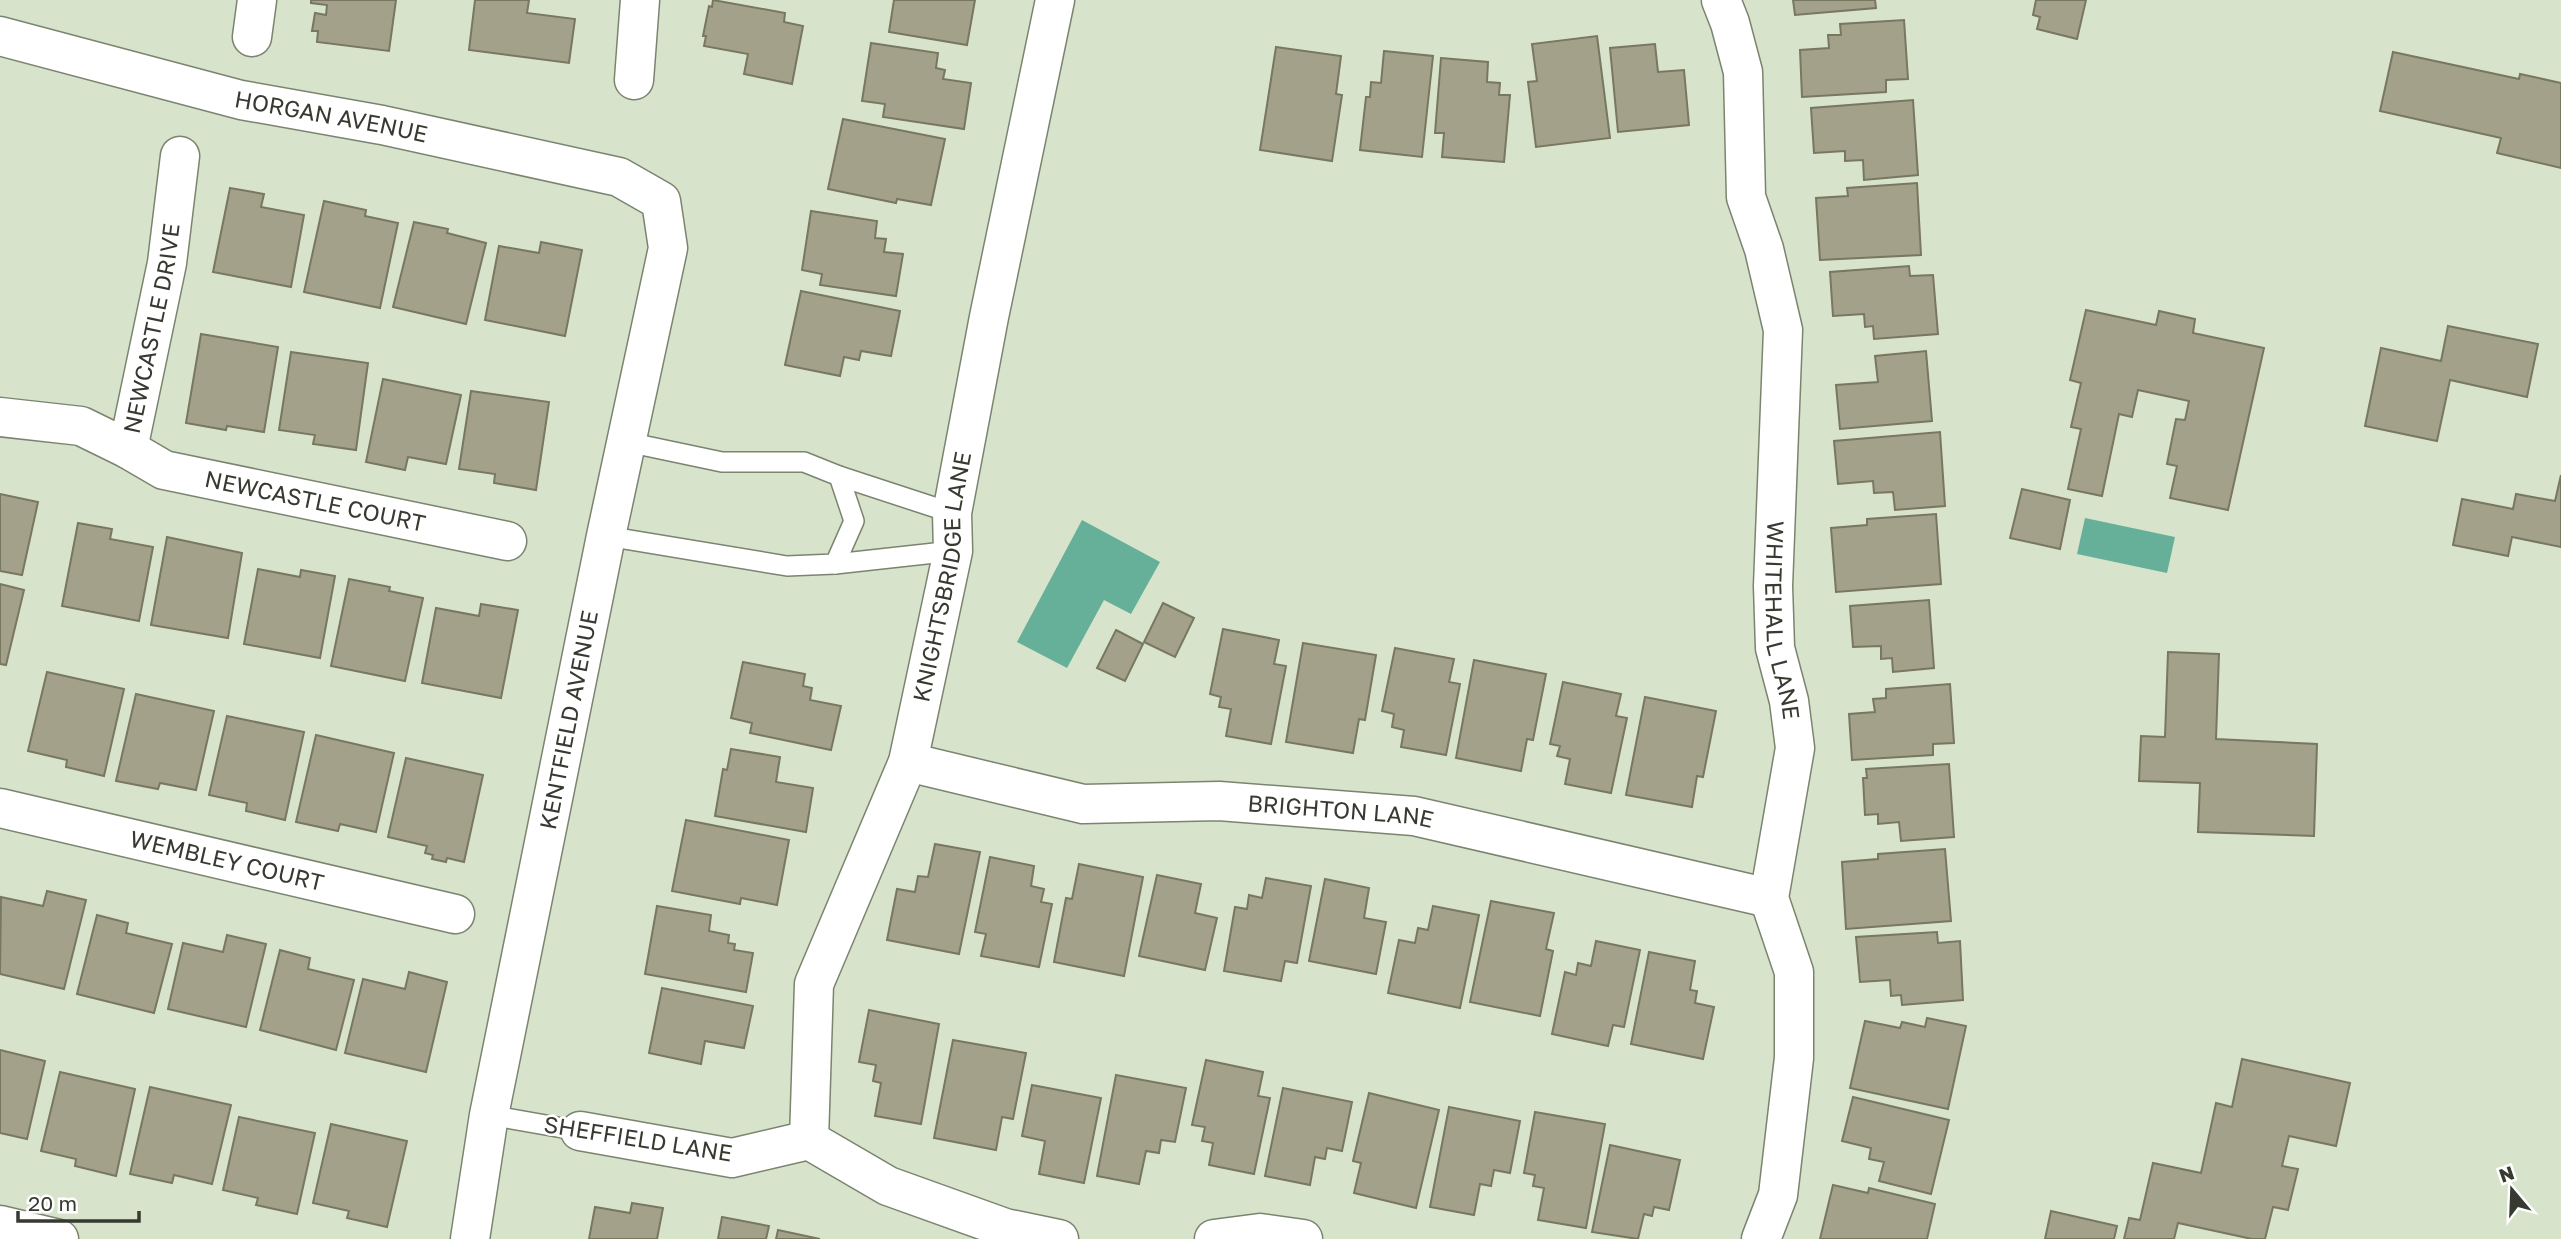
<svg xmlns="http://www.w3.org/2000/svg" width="2561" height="1239" viewBox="0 0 2561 1239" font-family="'Golos Text',sans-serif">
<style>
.water{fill:#66b09a}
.building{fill:#a3a18a;stroke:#787760;stroke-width:2}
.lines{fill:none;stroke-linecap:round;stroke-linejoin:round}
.lane-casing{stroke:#7a846f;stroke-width:22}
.street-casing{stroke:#7a846f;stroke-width:41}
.lane{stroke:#fff;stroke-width:19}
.street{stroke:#fff;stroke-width:38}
.labels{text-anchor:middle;stroke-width:5;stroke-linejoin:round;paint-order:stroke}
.street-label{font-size:23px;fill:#363a31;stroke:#fff}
</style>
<rect width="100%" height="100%" fill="#d8e3cc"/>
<!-- water -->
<g class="water">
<polygon points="2085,518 2175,537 2167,573 2077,554"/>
<polygon points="1082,520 1160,562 1131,614 1104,600 1067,668 1017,642"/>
</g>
<!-- building -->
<g class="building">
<polygon points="311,0 396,0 389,51 317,42 318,31 312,31 315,13 326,15 327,5 311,3"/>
<polygon points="475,0 529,0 527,13 575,19 569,63 469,50"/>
<polygon points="713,0 785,13 784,22 803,26 792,84 744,74 748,54 704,46 706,36 703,36 709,6 712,7"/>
<polygon points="894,0 975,0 967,45 889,32"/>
<polygon points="1793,0 1875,0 1876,8 1795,15"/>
<polygon points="2036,0 2086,0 2077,39 2037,29 2040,17 2033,15"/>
<polygon points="1904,20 1908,79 1886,80 1886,92 1802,97 1800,50 1829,48 1828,35 1841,35 1840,24"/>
<polygon points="1597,36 1610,138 1536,147 1528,82 1537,81 1532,44"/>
<polygon points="871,43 938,53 936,68 945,70 943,79 971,83 964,129 883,117 885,104 862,101"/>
<polygon points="1655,44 1658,72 1684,70 1689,125 1618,132 1610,48"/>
<polygon points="1276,47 1341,56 1336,94 1342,95 1332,161 1260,150"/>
<polygon points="1384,51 1433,56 1422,157 1360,150 1366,97 1370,97 1371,82 1381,83"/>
<polygon points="2393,52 2519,79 2520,74 2561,83 2561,168 2497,153 2501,138 2380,111"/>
<polygon points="1441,58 1488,62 1487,82 1500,83 1499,95 1510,95 1504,162 1442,157 1444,133 1435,133"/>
<polygon points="1913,100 1918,175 1864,180 1863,160 1845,161 1845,151 1814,153 1811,108"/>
<polygon points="843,119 945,139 931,205 897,199 896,203 828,189"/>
<polygon points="1917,183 1921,255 1820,260 1816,198 1848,196 1847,188"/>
<polygon points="230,188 264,194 261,207 304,215 291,287 213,272"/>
<polygon points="324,201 366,210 365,216 398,223 380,308 304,292"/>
<polygon points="811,211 877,221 875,238 886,239 884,252 903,254 896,296 820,285 822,274 802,270"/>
<polygon points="414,222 448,229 447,233 486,243 466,324 393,307"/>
<polygon points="541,242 582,250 565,336 485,320 499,246 539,253"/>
<polygon points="1909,266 1910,276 1933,275 1938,334 1874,339 1873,326 1865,327 1864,314 1833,316 1830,272"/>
<polygon points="801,291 900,311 891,356 861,351 859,360 844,357 840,376 785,365"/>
<polygon points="2086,310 2156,325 2159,311 2195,319 2193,333 2264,348 2228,510 2170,498 2177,466 2167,464 2176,419 2185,420 2189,401 2138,390 2132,417 2119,414 2102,496 2068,489 2081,429 2071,427 2081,383 2070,380"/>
<polygon points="2448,326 2538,344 2527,397 2450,380 2437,441 2365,426 2381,348 2441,361"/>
<polygon points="201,334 278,347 264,432 227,426 226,430 186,423"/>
<polygon points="1926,351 1932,421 1840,429 1836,385 1878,382 1875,356"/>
<polygon points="291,352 368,363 356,450 313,444 315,435 279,430"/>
<polygon points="383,379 461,395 446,464 408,457 405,470 366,462"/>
<polygon points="471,391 549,402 536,490 494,483 495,474 459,469"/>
<polygon points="1940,432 1945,506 1895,510 1893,492 1874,493 1873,481 1838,484 1834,441"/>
<polygon points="2561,475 2561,547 2512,537 2508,556 2453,545 2462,499 2513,509 2516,494 2555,501"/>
<polygon points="2022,489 2070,500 2060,549 2010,538"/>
<polygon points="0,494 38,502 22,575 0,571"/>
<polygon points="1936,514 1941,584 1836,592 1831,528 1867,525 1867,519"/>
<polygon points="78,523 112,529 110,539 153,547 139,621 62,606"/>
<polygon points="167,537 242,553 228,638 151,625"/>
<polygon points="258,569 300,577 301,570 335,576 320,658 244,644"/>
<polygon points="349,579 390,587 389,591 423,598 405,681 331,666"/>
<polygon points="0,584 24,590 6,665 0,664"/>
<polygon points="1929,600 1934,668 1893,672 1892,658 1881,659 1881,646 1853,647 1850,606"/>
<polygon points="1163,603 1194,618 1175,657 1144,642"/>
<polygon points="481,604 518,610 501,698 422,683 436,608 479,616"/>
<polygon points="1223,629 1279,640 1274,664 1286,666 1271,744 1226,736 1231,709 1219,707 1221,697 1210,694"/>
<polygon points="1116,630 1143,644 1125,681 1097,668"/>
<polygon points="1303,643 1376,655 1365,720 1359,719 1353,753 1286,742"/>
<polygon points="1395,648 1454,659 1449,682 1460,684 1446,755 1401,747 1404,730 1392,727 1394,714 1382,711"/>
<polygon points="2168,652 2219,654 2216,739 2317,744 2314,836 2198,832 2200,783 2139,781 2141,736 2165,737"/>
<polygon points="1474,660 1546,674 1533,740 1527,739 1521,771 1456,758"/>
<polygon points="743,662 805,674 803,686 812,688 810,700 841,706 831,750 750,733 752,723 731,718"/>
<polygon points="47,672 124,689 104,776 66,767 67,760 28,751"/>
<polygon points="1563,682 1621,694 1616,716 1627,718 1611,793 1565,784 1570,759 1557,756 1560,746 1550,744"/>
<polygon points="1950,684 1954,743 1933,744 1933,755 1852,760 1849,714 1875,712 1873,699 1886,698 1886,689"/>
<polygon points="136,694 214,711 196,790 160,783 158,789 116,781"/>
<polygon points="1645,697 1716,711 1703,777 1697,776 1692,807 1626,795"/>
<polygon points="227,716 304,732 285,820 246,811 247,803 209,795"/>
<polygon points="316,735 394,753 376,832 340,824 338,831 296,822"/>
<polygon points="731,749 780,757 776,782 813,788 806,832 715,816 723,769 727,770"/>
<polygon points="406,758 483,775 464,862 447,858 446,862 432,859 433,855 425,853 427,846 388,837"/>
<polygon points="1949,764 1954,837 1901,841 1899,822 1878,824 1878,814 1865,815 1863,778 1867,778 1866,769"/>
<polygon points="686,820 789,840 777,905 741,898 740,904 672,891"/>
<polygon points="935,844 980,852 959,954 887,940 897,889 915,892 918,876 928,877"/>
<polygon points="1945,849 1951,921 1846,929 1842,862 1878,859 1878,854"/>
<polygon points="990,857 1034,866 1031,886 1044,889 1041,902 1052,904 1039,967 981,956 986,934 975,932"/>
<polygon points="1079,864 1143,877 1124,976 1054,962 1066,898 1072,899"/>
<polygon points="1157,875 1201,884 1195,913 1217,918 1205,970 1139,956"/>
<polygon points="1266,878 1311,886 1297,963 1285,961 1281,981 1224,971 1235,907 1247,909 1249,895 1262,898"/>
<polygon points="1325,879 1369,888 1364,918 1386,922 1376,974 1309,961"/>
<polygon points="47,891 86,900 64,989 0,974 1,897 43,906"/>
<polygon points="1491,901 1554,913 1546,949 1553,951 1540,1016 1470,1002"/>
<polygon points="657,906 711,915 709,931 729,935 728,943 735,944 734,950 753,953 746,992 645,974"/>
<polygon points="1433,906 1479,915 1460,1008 1388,993 1399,940 1415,943 1418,928 1428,930"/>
<polygon points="97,915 128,923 126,933 172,944 154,1013 77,994"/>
<polygon points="1937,932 1938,943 1960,941 1963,1000 1902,1005 1901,995 1891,996 1890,980 1860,982 1856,937"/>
<polygon points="227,935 266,944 246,1027 168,1009 183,943 223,952"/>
<polygon points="1596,941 1640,950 1624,1027 1613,1025 1608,1046 1552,1034 1565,972 1576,975 1578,963 1591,966"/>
<polygon points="280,950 310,958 308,969 354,980 336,1050 260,1030"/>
<polygon points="1649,952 1695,961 1690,990 1697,991 1695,1003 1714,1007 1703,1059 1631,1044"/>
<polygon points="409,972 447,982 426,1072 345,1053 363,979 405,989"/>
<polygon points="662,988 753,1006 744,1048 705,1041 701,1064 649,1053"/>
<polygon points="869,1010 939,1024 921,1124 875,1116 881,1083 873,1081 876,1065 859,1062"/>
<polygon points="1927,1018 1966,1026 1948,1109 1850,1088 1865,1021 1900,1028 1902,1022 1925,1027"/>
<polygon points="953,1040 1026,1053 1013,1119 1002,1117 996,1150 934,1138"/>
<polygon points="0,1050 45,1061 27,1139 0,1133"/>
<polygon points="2242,1059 2350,1083 2336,1146 2289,1136 2282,1166 2298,1169 2288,1210 2273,1207 2265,1239 2252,1239 2178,1223 2174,1239 2124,1239 2129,1218 2140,1220 2153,1163 2201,1173 2216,1103 2232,1107"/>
<polygon points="1206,1060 1263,1072 1258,1096 1270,1098 1254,1174 1209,1165 1213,1143 1202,1141 1205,1127 1192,1125"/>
<polygon points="60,1072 135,1089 116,1176 75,1166 76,1159 41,1151"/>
<polygon points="1116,1075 1186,1088 1175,1142 1161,1140 1159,1153 1146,1151 1139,1184 1097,1176"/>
<polygon points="1032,1085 1101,1098 1084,1183 1039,1174 1045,1141 1022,1136"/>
<polygon points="150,1087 231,1105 212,1184 174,1175 172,1183 130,1174"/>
<polygon points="1283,1088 1352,1102 1342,1151 1327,1148 1325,1159 1315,1157 1310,1185 1265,1176"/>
<polygon points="1369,1093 1439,1110 1416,1208 1354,1193 1361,1163 1353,1161"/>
<polygon points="1853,1097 1949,1120 1931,1194 1879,1181 1884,1162 1869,1159 1871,1148 1842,1141"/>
<polygon points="1449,1107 1520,1121 1510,1173 1494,1170 1491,1186 1480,1184 1474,1215 1430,1207"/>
<polygon points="1535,1112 1605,1124 1586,1228 1538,1220 1544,1188 1533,1186 1535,1175 1524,1173"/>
<polygon points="239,1117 315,1133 297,1214 256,1205 258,1198 223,1190"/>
<polygon points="331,1124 407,1141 387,1227 347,1218 349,1211 313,1203"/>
<polygon points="1610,1145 1680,1160 1669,1210 1654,1207 1652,1216 1644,1214 1638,1239 1592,1232"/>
<polygon points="1833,1185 1868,1193 1869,1188 1935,1204 1927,1239 1820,1239"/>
<polygon points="632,1203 663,1208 657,1239 589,1239 595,1207 630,1213"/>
<polygon points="2051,1211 2117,1226 2114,1239 2045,1239"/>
<polygon points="722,1217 769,1226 766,1239 718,1239"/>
<polygon points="778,1230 820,1239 776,1239"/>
</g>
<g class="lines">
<!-- lane casing -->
<g class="lane-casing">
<g id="lane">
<polyline points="839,476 952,513"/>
<polyline points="606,536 787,566 835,564 854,521 839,476 804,462 722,462 627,442"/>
<polyline points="835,564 953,551"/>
<polyline points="489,1115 580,1131"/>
</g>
</g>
<!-- street casing -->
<g class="street-casing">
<g id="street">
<path id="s1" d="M1721 0 1730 23 1743 72 1746 197 1764 249 1783 330 1773 586 1775 648 1789 701 1795 748 1769 898 1794 972V1058L1778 1195 1761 1239"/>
<path id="s2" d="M0 36 241 100 382 125 619 177 661 201 668 248 606 536 489 1115 470 1239"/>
<polyline points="252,37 257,0"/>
<polyline points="634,80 640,0"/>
<path id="s3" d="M0 417 81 426 128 449 167 263 180 156"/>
<path id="s4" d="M128 449 164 470 507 541"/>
<path id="s5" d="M908 762 1083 804 1219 801 1414 816 1769 898"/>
<path id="s6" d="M0 808 455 914"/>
<polyline points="580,1131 732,1158 809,1140 888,1186 1005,1228 1059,1239"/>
<path id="s7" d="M809 1140 814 984 908 762 953 551 952 513 989 317 1055 0"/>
<polyline points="0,1225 59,1239"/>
<polyline points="1214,1239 1260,1233 1303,1239"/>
</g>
</g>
<!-- lane -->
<use href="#lane" class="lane"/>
<!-- street -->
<use href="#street" class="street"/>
</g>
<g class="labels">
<!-- street labels -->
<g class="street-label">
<text dy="8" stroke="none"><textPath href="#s2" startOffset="341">HORGAN AVENUE</textPath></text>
<text dy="8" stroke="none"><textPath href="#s3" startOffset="257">NEWCASTLE DRIVE</textPath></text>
<text dy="8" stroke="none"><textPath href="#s4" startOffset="196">NEWCASTLE COURT</textPath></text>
<text dy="8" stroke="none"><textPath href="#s7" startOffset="586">KNIGHTSBRIDGE LANE</textPath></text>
<text dy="8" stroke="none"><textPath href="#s1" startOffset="630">WHITEHALL LANE</textPath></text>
<text transform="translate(569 720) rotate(-79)" y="8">KENTFIELD AVENUE</text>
<text dy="8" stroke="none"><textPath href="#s5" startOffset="438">BRIGHTON LANE</textPath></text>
<text dy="8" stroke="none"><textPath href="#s6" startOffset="233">WEMBLEY COURT</textPath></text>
<text transform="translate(638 1139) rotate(9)" y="8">SHEFFIELD LANE</text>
</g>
</g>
<!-- north arrow -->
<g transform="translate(2512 1190) rotate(341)" stroke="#ffffff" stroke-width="5" paint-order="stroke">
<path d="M0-5L12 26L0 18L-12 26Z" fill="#363a31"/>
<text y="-10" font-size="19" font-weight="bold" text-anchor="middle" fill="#363a31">N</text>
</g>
<!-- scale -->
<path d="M18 1211v10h121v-10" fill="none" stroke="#363a31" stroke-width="3.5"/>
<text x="28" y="1211" font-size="21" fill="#363a31" stroke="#ffffff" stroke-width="5" paint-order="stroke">20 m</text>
</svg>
